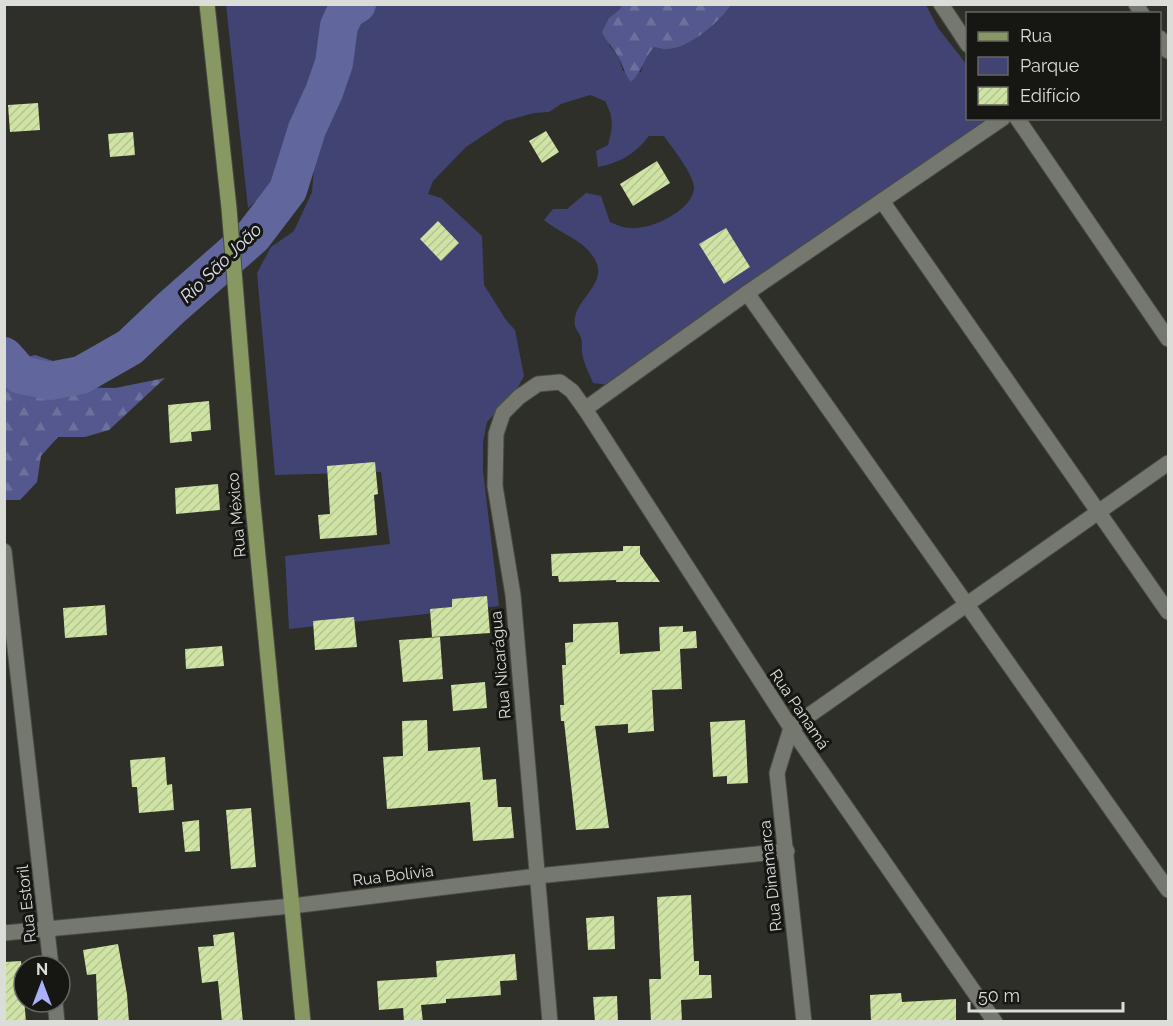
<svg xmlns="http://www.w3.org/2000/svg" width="1173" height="1026" viewBox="0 0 1173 1026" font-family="Raleway,sans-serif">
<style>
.green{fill:#414472}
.forest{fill:url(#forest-firs)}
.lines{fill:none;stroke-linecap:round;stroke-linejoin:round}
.river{stroke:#61669d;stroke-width:38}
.building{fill:url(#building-hatch)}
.street-casing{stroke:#484b44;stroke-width:17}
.primary-casing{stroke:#484b44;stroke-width:17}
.street{stroke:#75786f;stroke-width:15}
.primary{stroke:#889862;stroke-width:15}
.labels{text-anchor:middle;stroke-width:6;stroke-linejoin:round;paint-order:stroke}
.street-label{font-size:16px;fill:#dbddd8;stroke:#161713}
.water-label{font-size:18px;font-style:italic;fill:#dee0f1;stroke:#161713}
</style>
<defs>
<pattern id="forest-firs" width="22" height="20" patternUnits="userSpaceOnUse" patternTransform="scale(1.5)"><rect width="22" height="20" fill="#54588e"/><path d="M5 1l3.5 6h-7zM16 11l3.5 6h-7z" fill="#6c709d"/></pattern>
<pattern id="building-hatch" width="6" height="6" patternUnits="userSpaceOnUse" patternTransform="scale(1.5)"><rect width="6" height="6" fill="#cfe4a4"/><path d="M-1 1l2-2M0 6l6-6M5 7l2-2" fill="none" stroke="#b3c490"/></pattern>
</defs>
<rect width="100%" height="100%" fill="#2d2f28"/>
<!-- green -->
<g class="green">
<polygon points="226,5 346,5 331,24 331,49 324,74 310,94 293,113 291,139 283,163 272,186 248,208"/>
<path d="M367 5H621L620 9 609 18V45L619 58 623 71 641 72 645 57 654 47C659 48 665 50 669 49 690 48 719 21 731 5H926L938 28 967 65 968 118 987 119 609 385 593 383C589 373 583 362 582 352 581 348 583 343 581 338 580 334 576 330 575 326 570 299 614 284 592 255 580 238 559 233 544 220L553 209H567L586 193 601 196 610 222C619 226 627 229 637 228 656 227 693 209 694 188 694 174 672 148 664 136H649C636 153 620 163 598 167L596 151 608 145C613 127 614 118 605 101L590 95 561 104 549 112 534 113 505 121 466 147 433 181 428 194 441 198 482 236 484 285 506 320 515 330 524 376 517 389 487 422 483 442V471L499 606 289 629 285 556 390 544 381 472 275 475 257 273 271 247 294 231 312 192 316 146 335 77 345 52 347 25 357 18Z"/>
</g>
<!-- forest -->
<g class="forest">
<path d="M621 5V4L731 5C720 21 690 48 669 49 664 50 659 48 654 47 643 59 643 71 631 82 625 74 623 66 619 58 614 49 606 41 602 32L609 18 620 9Z"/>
<polygon points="35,355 59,363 64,387 115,388 165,378 109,430 85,437 58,437 41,456 37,482 20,500 5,500 5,363"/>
</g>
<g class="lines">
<!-- river -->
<polyline class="river" points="4,356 21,375 50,381 81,375 130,347 171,308 253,236 288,190 307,129 324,92 334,63 339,26 346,11 357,4"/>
</g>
<!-- building -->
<g class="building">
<polygon points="38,103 40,130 10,132 8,105"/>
<polygon points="546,131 559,152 542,163 529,141"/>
<polygon points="133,132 135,155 110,157 108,134"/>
<polygon points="657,161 670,183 633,206 620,184"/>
<polygon points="438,221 459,243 441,261 420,239"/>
<polygon points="726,228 750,267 724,284 699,244"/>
<polygon points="209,401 211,430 191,432 192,441 170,443 168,405"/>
<polygon points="375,462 378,494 374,495 377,535 320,539 318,515 330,514 327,466"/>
<polygon points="218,484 220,510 176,514 175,488"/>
<polygon points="623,546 640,546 640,554 660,582 616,582 616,580 559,582 558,576 552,576 551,554 623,551"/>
<polygon points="487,596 490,633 432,637 430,609 452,607 452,599"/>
<polygon points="105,605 107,635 65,638 63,608"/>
<polygon points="354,617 357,647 315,650 313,621"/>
<polygon points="618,622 620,654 660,651 659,627 683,626 683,632 696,631 697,648 680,649 682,689 652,690 654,731 628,733 628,724 595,726 609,828 576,830 564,721 561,721 560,705 564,705 562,665 566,665 565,643 573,642 573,624"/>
<polygon points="440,637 443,679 403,682 399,640"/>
<polygon points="222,646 224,666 186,669 185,649"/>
<polygon points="485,682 487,708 453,711 451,685"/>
<polygon points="427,720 428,751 480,747 483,780 496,779 498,807 511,807 514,838 473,841 470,802 387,809 383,757 403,756 402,721"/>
<polygon points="745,720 748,783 727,784 727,776 713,777 710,722"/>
<polygon points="165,757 167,785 172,784 174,810 139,813 137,787 132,787 130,760"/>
<polygon points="251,808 256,867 231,869 226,810"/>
<polygon points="199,820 200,851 185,852 182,822"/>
<polygon points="691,895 694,961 699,961 699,975 711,975 712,998 681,1000 682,1022 651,1022 649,979 661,979 657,897"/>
<polygon points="614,916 615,949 588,950 586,918"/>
<polygon points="234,932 243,1022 222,1022 218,981 202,983 198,947 214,946 213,935"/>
<polygon points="118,944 127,994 129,1022 98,1022 96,974 87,975 83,950"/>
<polygon points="515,954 517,980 500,981 501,995 446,999 446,1003 421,1005 423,1022 404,1022 403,1008 379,1010 377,981 437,977 436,961"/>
<polygon points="21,961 26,1022 4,1022 4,962"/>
<polygon points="901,993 902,1002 956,999 956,1022 871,1022 870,995"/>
<polygon points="617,996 618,1022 595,1022 593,997"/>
</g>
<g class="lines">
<!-- street casing -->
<g class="street-casing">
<g id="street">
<polyline points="941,4 968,45"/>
<polyline points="1136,4 1142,14"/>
<polyline points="1160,38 1168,51"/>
<polyline points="1017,118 1168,339"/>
<polyline points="882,201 1168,612"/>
<polyline points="747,293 1168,890"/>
<polyline points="585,409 747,293 1003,118"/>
<polyline points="4,551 51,966"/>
<polyline points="4,933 292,906 537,876 787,851"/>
<polyline points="55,1002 57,1022"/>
<polyline points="550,1022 513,595 495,486 496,434 503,413 519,397 538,384 560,382 572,391 585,409 791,728 995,1022"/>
<polyline points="804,1022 777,773 791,728 1168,463"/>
</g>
</g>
<!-- primary casing -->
<g class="primary-casing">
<polyline id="primary" points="207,4 229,208 252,494 303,1022"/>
</g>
<!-- street -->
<use href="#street" class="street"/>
<!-- primary -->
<use href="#primary" class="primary"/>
</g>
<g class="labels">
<!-- street labels -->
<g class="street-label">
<text transform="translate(236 515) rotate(-95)" y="6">Rua México</text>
<text transform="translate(500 665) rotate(-95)" y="6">Rua Nicarágua</text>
<text transform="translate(800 709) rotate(56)" y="6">Rua Panamá</text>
<text transform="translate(393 875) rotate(-7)" y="6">Rua Bolívia</text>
<text transform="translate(770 876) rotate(-96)" y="6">Rua Dinamarca</text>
<text transform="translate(26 904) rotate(-96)" y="6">Rua Estoril</text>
</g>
<!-- water labels -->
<g class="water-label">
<text transform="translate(221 263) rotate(-44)" y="6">Rio São João</text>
</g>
</g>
<!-- border -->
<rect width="1173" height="1026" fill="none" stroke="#dbddd8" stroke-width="12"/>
<!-- legend -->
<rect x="966" y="12" width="195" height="108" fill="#161713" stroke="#656662" stroke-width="1.5"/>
<rect x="978" y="32" width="30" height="9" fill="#889862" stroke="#656662" stroke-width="1.5"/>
<text x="1020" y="42" font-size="18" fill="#dbddd8">Rua</text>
<rect x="978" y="57" width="30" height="18" fill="#414472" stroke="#656662" stroke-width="1.5"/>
<text x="1020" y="72" font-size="18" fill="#dbddd8">Parque</text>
<rect x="978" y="87" width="30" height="18" fill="url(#building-hatch)" stroke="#656662" stroke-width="1.5"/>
<text x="1020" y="102" font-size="18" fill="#dbddd8">Edifício</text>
<!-- north arrow -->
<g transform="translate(42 984)"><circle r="28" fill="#161713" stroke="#656662" stroke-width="1.5"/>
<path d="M0-4.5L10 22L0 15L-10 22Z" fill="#a9b0fc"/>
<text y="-9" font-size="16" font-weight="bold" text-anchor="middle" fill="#dbddd8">N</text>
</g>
<!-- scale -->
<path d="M969 1002v9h154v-9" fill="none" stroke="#dbddd8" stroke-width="3"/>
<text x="978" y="1002" font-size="18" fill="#dbddd8" stroke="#161713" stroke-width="4.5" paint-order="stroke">50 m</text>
</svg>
